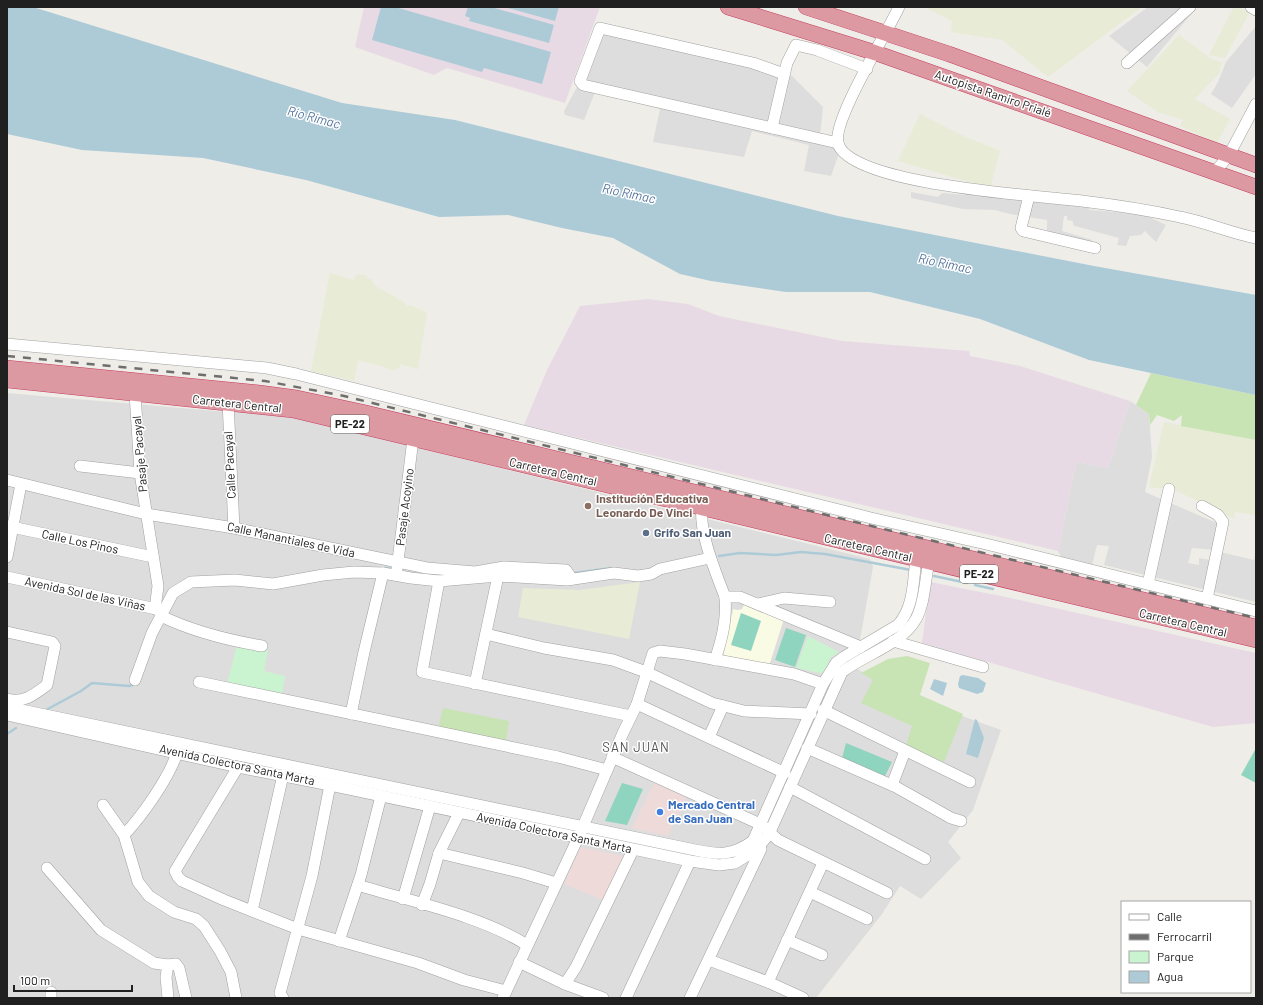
<svg xmlns="http://www.w3.org/2000/svg" width="1263" height="1005" viewBox="0 0 1263 1005" font-family="Barlow,sans-serif">
<style>
.residential{fill:#dedddd}
.commercial{fill:#eedbd9}
.industrial{fill:#e7dae4}
.education{fill:#fafbe4}
.farmland{fill:#e8ebd5}
.grass{fill:#c8e3b4}
.park{fill:#caf3d0}
.pitch{fill:#8fd4be}
.water{fill:#adcbd7}
.lines{fill:none;stroke-linecap:round;stroke-linejoin:round}
.stream{stroke:#adcbd7;stroke-width:2.5}
.minor-casing{stroke:#a1a1a1;stroke-width:12}
.highway-casing{stroke:#c63c63;stroke-width:16}
.minor{stroke:#fff;stroke-width:11}
.highway{stroke:#dc99a1;stroke-width:15}
.rail{stroke:#6e6e6e;stroke-width:2.5;stroke-dasharray:8 8;stroke-linecap:butt}
.education-dot{fill:#8d6e63;stroke:#fff;stroke-width:1.5}
.service-dot{fill:#5c6f8a;stroke:#fff;stroke-width:1.5}
.shop-dot{fill:#3f7fe0;stroke:#fff;stroke-width:1.5}
.labels{text-anchor:middle;stroke-width:3;stroke-linejoin:round;paint-order:stroke}
.shield{fill:#fff;stroke:#636363;stroke-width:1}
.shield-label{font-size:11px;font-weight:bold;fill:#202020}
.street-label{font-size:12px;fill:#202020;stroke:#fff}
.education-label{font-size:12px;font-weight:bold;fill:#785e54;stroke:#fff;text-anchor:start}
.service-label{font-size:12px;font-weight:bold;fill:#4e5e75;stroke:#fff;text-anchor:start}
.shop-label{font-size:12px;font-weight:bold;fill:#366cbe;stroke:#fff;text-anchor:start}
.water-label{font-size:13px;font-style:italic;fill:#54749d;stroke:#fff}
.neighbourhood-label{font-size:13px;letter-spacing:1px;fill:#535353;stroke:#fff}
</style>
<rect width="100%" height="100%" fill="#efede7"/>
<!-- residential -->
<g class="residential">
<polygon points="1148,7 1197,7 1147,67 1109,36"/>
<polygon points="1256,26 1256,74 1232,108 1211,94 1218,82 1226,62"/>
<polygon points="609,34 792,76 823,107 820,136 842,145 831,176 804,171 809,145 752,131 744,157 653,142 660,109 595,92 584,120 565,115 564,111 577,87 596,35"/>
<polygon points="911,192 938,197 942,193 964,195 968,193 1090,207 1089,210 1133,213 1149,217 1166,225 1156,242 1145,231 1141,235 1130,236 1126,246 1117,245 1119,238 1075,226 1073,225 1073,221 1067,220 1067,216 1064,216 1062,231 1092,240 1089,247 1047,235 1047,220 1010,214 995,210 963,209 911,198"/>
<polygon points="7,393 297,418 870,559 873,567 855,668 921,701 1001,730 973,810 948,842 961,858 921,899 900,886 882,914 816,998 7,998"/>
<polygon points="1130,401 1149,414 1152,457 1145,492 1219,524 1215,550 1192,548 1188,563 1199,565 1199,558 1215,561 1220,552 1254,560 1256,550 1256,602 1104,565 1109,546 1097,545 1092,565 1062,558 1058,551 1076,462 1108,468"/>
</g>
<!-- commercial -->
<g class="commercial">
<polygon points="655,781 687,796 668,836 632,828"/>
<polygon points="580,847 624,856 605,901 564,884"/>
</g>
<!-- industrial -->
<g class="industrial">
<polygon points="364,7 600,7 565,103 447,68 434,75 355,47"/>
<polygon points="648,299 688,304 719,316 842,341 969,351 970,356 1020,366 1130,401 1108,468 1076,462 1058,551 524,425 547,370 580,306"/>
<polygon points="930,582 1006,597 1256,653 1256,723 1213,727 922,643"/>
</g>
<!-- education -->
<polygon class="education" points="745,603 784,619 769,666 723,657 733,609 738,610 742,609"/>
<!-- farmland -->
<g class="farmland">
<polygon points="924,7 1142,7 1048,77 1002,40 951,32 952,21"/>
<polygon points="1234,7 1239,7 1249,13 1225,58 1209,55"/>
<polygon points="1179,35 1210,58 1223,63 1219,70 1221,71 1195,99 1230,119 1217,143 1180,126 1183,120 1158,112 1127,91"/>
<polygon points="920,114 959,134 1000,151 990,188 898,161"/>
<polygon points="330,273 353,280 357,274 367,276 366,278 371,279 375,286 404,302 408,307 410,305 427,313 418,369 402,365 402,362 399,368 393,371 385,367 358,360 354,381 311,371"/>
<polygon points="1164,422 1256,440 1256,515 1235,512 1234,519 1175,490 1149,487"/>
<polygon points="640,582 629,639 518,617 523,588 579,590"/>
</g>
<!-- grass -->
<g class="grass">
<polygon points="1151,373 1256,395 1256,440 1181,426 1182,415 1174,421 1157,415 1150,425 1149,414 1136,405"/>
<polygon points="907,656 930,663 920,695 963,714 944,762 906,745 912,726 861,703 873,680 861,673 888,659"/>
<polygon points="443,708 509,721 506,742 438,728"/>
</g>
<!-- park -->
<g class="park">
<polygon points="808,636 839,652 830,658 825,674 796,668"/>
<polygon points="237,645 268,650 264,671 285,676 282,695 227,684"/>
</g>
<!-- pitch -->
<g class="pitch">
<polygon points="741,613 761,621 751,651 731,645"/>
<polygon points="786,628 806,635 795,667 775,660"/>
<polygon points="846,743 892,762 884,778 842,758"/>
<polygon points="1256,748 1256,783 1241,775"/>
<polygon points="622,783 643,789 627,825 605,821"/>
</g>
<!-- water -->
<g class="water">
<polygon points="7,7 33,7 342,103 455,120 838,216 1094,266 1256,295 1256,395 1089,360 980,319 870,292 786,292 711,281 680,274 613,238 562,228 508,215 439,217 306,180 203,158 82,150 7,134"/>
<polygon points="381,7 395,7 551,52 542,84 484,68 482,72 372,40"/>
<polygon points="468,7 491,7 554,25 549,43 469,21 470,18 465,16"/>
<polygon points="504,7 559,7 555,21"/>
<polygon points="963,675 978,678 986,683 983,692 977,694 959,688 958,684 960,676"/>
<polygon points="934,679 947,683 943,696 930,689"/>
<polygon points="975,719 977,720 984,738 978,758 966,754"/>
</g>
<g class="lines">
<!-- stream -->
<g class="stream">
<polyline points="719,556 740,553 776,555 801,552 825,554 911,570"/>
<polyline points="384,568 395,569"/>
<polyline points="574,573 611,568"/>
<polyline points="425,574 438,574"/>
<polyline points="934,576 967,583"/>
<polyline points="975,585 993,589"/>
<polyline points="44,711 81,691 92,683 129,686 136,684"/>
<polyline points="7,734 16,728"/>
</g>
<!-- minor casing -->
<g class="minor-casing">
<g id="minor">
<path d="M899 7C887 33 832 121 838 143 848 185 1043 196 1082 201 1115 205 1148 210 1180 217 1206 222 1230 233 1256 238"/>
<polyline points="1251,7 1256,10"/>
<polyline points="1127,63 1190,7"/>
<polyline points="784,74 753,63 600,28 580,81 583,85 838,143"/>
<polyline points="772,128 787,63 796,45 817,50 867,69"/>
<polyline points="1215,172 1229,155 1256,104"/>
<polyline points="1029,196 1021,228 1023,231 1095,248"/>
<polyline points="7,344 267,368 296,374 871,518 986,544 1256,611"/>
<polyline points="135,393 140,473 158,586 155,609"/>
<polyline points="228,402 234,528"/>
<polyline points="80,466 140,473"/>
<polyline points="7,480 146,514 234,528 427,568 475,572 504,567 566,570 572,579"/>
<path d="M703 502C696 526 716 573 725 597H740L861 647"/>
<polyline points="1202,506 1218,515 1223,522 1207,599"/>
<polyline points="7,526 153,557"/>
<polyline points="7,557 21,484"/>
<polyline points="397,569 413,439"/>
<polyline points="7,577 161,610"/>
<polyline points="439,581 422,672 631,716"/>
<polyline points="1148,584 1169,489"/>
<polyline points="758,604 784,598 830,602"/>
<path d="M161 616C194 632 227 640 262 646"/>
<path d="M7 632 52 642 55 646 47 685C35 694 23 704 7 699"/>
<polyline points="486,634 544,648 613,660 646,672 712,703 744,711 811,714"/>
<polyline points="893,641 983,667"/>
<path d="M715 660C722 639 727 620 725 597"/>
<polyline points="135,680 152,633 173,593 191,582 235,580 273,584 323,575 354,572 383,573 411,578 439,581 498,576 567,580 614,573 638,576 651,574 660,569 710,558"/>
<polyline points="199,682 558,757 607,770"/>
<polyline points="475,684 498,576"/>
<polyline points="637,704 785,773"/>
<path d="M7 707 695 850C719 855 732 856 753 841L823 684 836 663 844 657 898 625C914 607 913 582 916 559"/>
<polyline points="823,710 970,782"/>
<polyline points="351,714 364,652 383,573"/>
<path d="M7 715 238 767 330 785 690 861 719 865 735 863 756 850 769 834 842 672C865 654 901 645 916 619 925 603 925 579 929 562"/>
<polyline points="709,737 723,706"/>
<polyline points="807,748 896,787 951,818 961,821"/>
<polyline points="612,757 762,825 778,840 887,893"/>
<polyline points="238,767 175,871 178,877 182,881 224,900 298,929 418,963 464,980 506,991"/>
<polyline points="892,785 905,751"/>
<polyline points="790,787 925,859"/>
<polyline points="103,805 124,835 138,882 149,896 174,912 196,919 204,926 220,951 231,972 236,998"/>
<path d="M124 835C142 816 169 778 177 753"/>
<polyline points="439,853 523,873 556,883"/>
<polyline points="47,868 101,930 154,963 168,965 176,964 179,968 186,998"/>
<path d="M358 885C412 902 479 915 527 945"/>
<polyline points="810,892 867,919"/>
<polyline points="403,899 430,806"/>
<polyline points="422,905 430,884 439,853 459,813"/>
<polyline points="252,911 283,775"/>
<polyline points="787,940 822,955"/>
<polyline points="339,941 361,875 381,796"/>
<polyline points="709,960 768,982 803,998"/>
<polyline points="519,962 565,984 603,998"/>
<polyline points="168,965 166,977 168,998"/>
<polyline points="768,982 823,863"/>
<polyline points="565,984 576,967 633,850"/>
<polyline points="51,992 51,998"/>
<polyline points="283,998 280,993 312,876 330,785"/>
<polyline points="503,998 578,838 623,733 637,704 653,653 660,651 685,654 794,674 823,684"/>
<polyline points="626,998 690,861"/>
<polyline points="690,998 761,849"/>
</g>
</g>
<!-- highway casing -->
<g class="highway-casing">
<g id="highway">
<polyline points="728,7 876,53 1256,187"/>
<polyline points="806,7 949,54 1256,165"/>
<polyline points="7,368 260,393 297,398 362,412 1256,627"/>
<polyline points="7,380 293,410 1256,640"/>
</g>
</g>
<!-- minor -->
<use href="#minor" class="minor"/>
<!-- highway -->
<use href="#highway" class="highway"/>
<!-- rail -->
<polyline class="rail" points="7,356 265,381 344,396 896,532 1256,618"/>
</g>
<!-- markers -->
<circle class="education-dot" cx="588" cy="506" r="4"/>
<circle class="service-dot" cx="646" cy="533" r="4"/>
<circle class="shop-dot" cx="660" cy="812" r="4"/>
<g class="labels">
<!-- shield labels -->
<g class="shield">
<rect x="331" y="415" width="38" height="18" rx="3"/>
<rect x="960" y="565" width="38" height="18" rx="3"/>
</g>
<g class="shield-label">
<text x="350" y="428">PE-22</text>
<text x="979" y="578">PE-22</text>
</g>
<!-- street labels -->
<g class="street-label">
<text transform="translate(993 94) rotate(19)" y="4">Autopista Ramiro Prialé</text>
<text transform="translate(237 404) rotate(6)" y="4">Carretera Central</text>
<text transform="translate(140 454) rotate(-95)" y="4">Pasaje Pacayal</text>
<text transform="translate(230 465) rotate(-93)" y="4">Calle Pacayal</text>
<text transform="translate(553 472) rotate(13)" y="4">Carretera Central</text>
<text transform="translate(405 507) rotate(-83)" y="4">Pasaje Acoyino</text>
<text transform="translate(291 540) rotate(12)" y="4">Calle Manantiales de Vida</text>
<text transform="translate(80 542) rotate(12)" y="4">Calle Los Pinos</text>
<text transform="translate(868 548) rotate(13)" y="4">Carretera Central</text>
<text transform="translate(85 594) rotate(12)" y="4">Avenida Sol de las Viñas</text>
<text transform="translate(1183 623) rotate(13)" y="4">Carretera Central</text>
<text transform="translate(237 765) rotate(12)" y="4">Avenida Colectora Santa Marta</text>
<text transform="translate(554 833) rotate(12)" y="4">Avenida Colectora Santa Marta</text>
</g>
<!-- education labels -->
<g class="education-label">
<text x="596" y="503">Institución Educativa<tspan x="596" dy="14">Leonardo De Vinci</tspan></text>
</g>
<!-- service labels -->
<g class="service-label">
<text x="654" y="537">Grifo San Juan</text>
</g>
<!-- shop labels -->
<g class="shop-label">
<text x="668" y="809">Mercado Central<tspan x="668" dy="14">de San Juan</tspan></text>
</g>
<!-- water labels -->
<g class="water-label">
<text transform="translate(314 117) rotate(15)" y="5">Río Rímac</text>
<text transform="translate(629 193) rotate(12)" y="5">Río Rímac</text>
<text transform="translate(945 263) rotate(12)" y="5">Río Rímac</text>
</g>
<!-- neighbourhood labels -->
<g class="neighbourhood-label">
<text x="636" y="752">SAN JUAN</text>
</g>
</g>
<!-- border -->
<rect width="1263" height="1005" fill="none" stroke="#202020" stroke-width="16"/>
<!-- legend -->
<rect x="1121" y="901" width="130" height="92" fill="#ffffff" stroke="#a6a6a6"/>
<rect x="1129" y="914" width="20" height="6" fill="#ffffff" stroke="#a6a6a6"/>
<text x="1157" y="921" font-size="12" fill="#202020">Calle</text>
<rect x="1129" y="934" width="20" height="6" fill="#6e6e6e" stroke="#a6a6a6"/>
<text x="1157" y="941" font-size="12" fill="#202020">Ferrocarril</text>
<rect x="1129" y="951" width="20" height="12" fill="#caf3d0" stroke="#a6a6a6"/>
<text x="1157" y="961" font-size="12" fill="#202020">Parque</text>
<rect x="1129" y="971" width="20" height="12" fill="#adcbd7" stroke="#a6a6a6"/>
<text x="1157" y="981" font-size="12" fill="#202020">Agua</text>
<!-- scale -->
<path d="M14 985v6h118v-6" fill="none" stroke="#202020" stroke-width="2"/>
<text x="20" y="985" font-size="12" fill="#202020" stroke="#ffffff" stroke-width="3" paint-order="stroke">100 m</text>
</svg>
